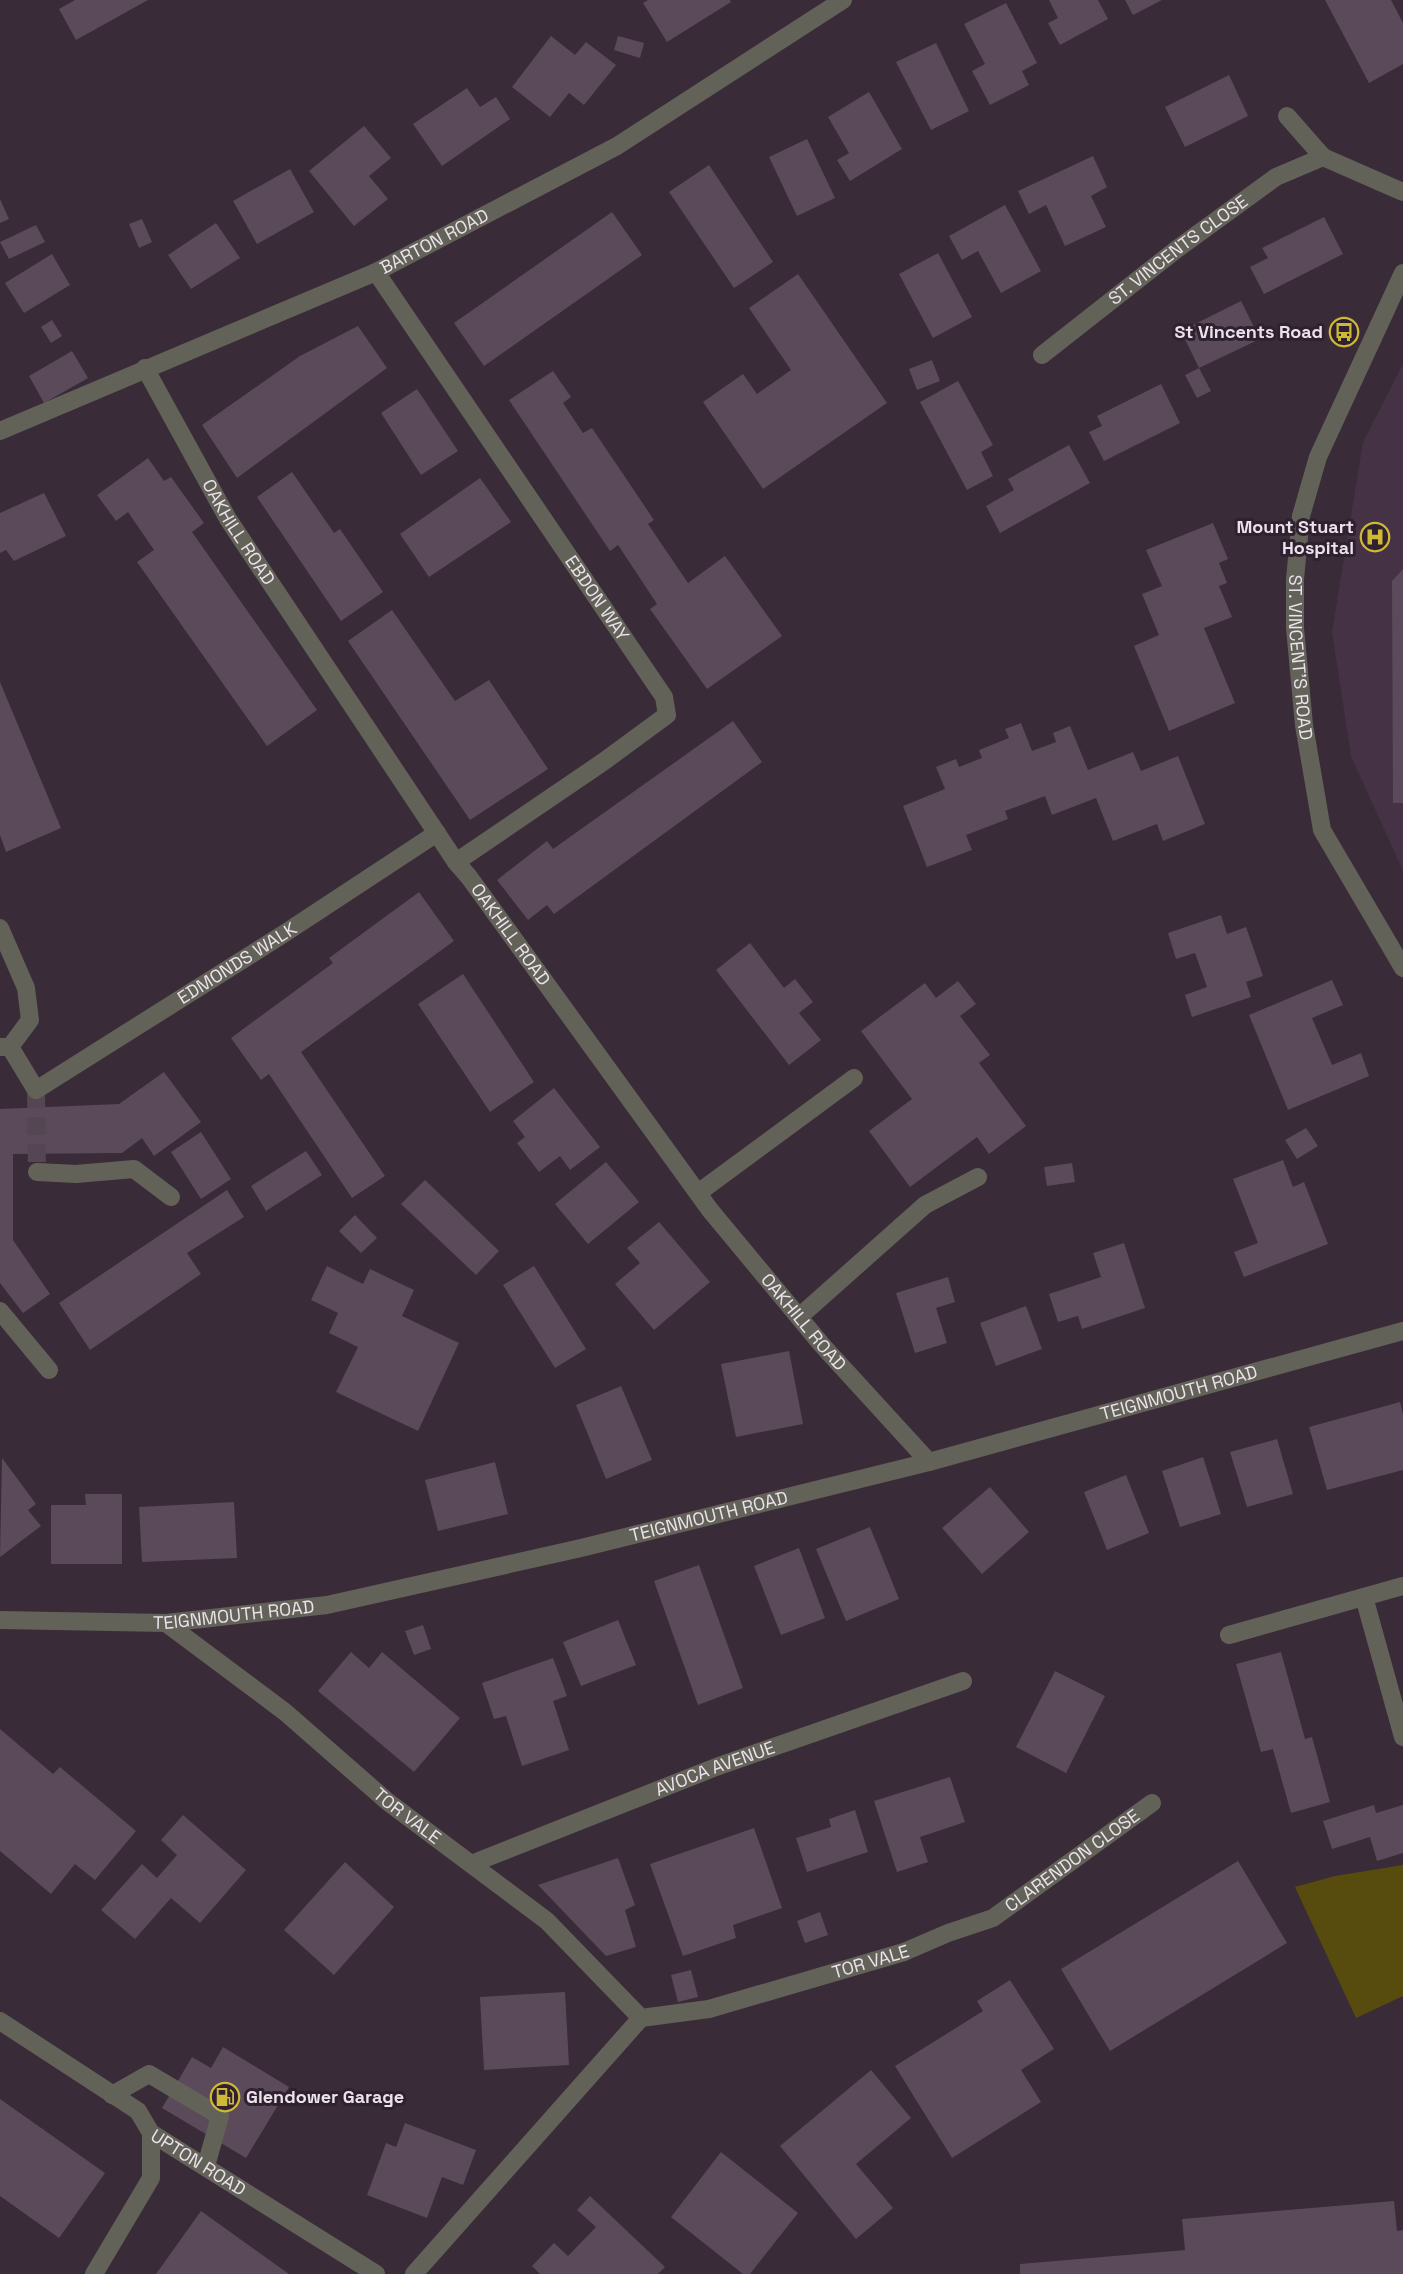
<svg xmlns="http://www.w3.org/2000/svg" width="1403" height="2274" viewBox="0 0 1403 2274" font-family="'Space Grotesk',sans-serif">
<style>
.built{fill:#453245}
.green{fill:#574c0e}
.building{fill:#5a4a5a}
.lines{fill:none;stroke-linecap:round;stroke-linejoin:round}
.minor-tunnel{stroke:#554654;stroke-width:18;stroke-dasharray:18 9;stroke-linecap:butt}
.minor{stroke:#636258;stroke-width:18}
.labels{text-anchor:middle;stroke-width:6;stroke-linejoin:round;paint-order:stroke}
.street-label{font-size:18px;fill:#ebe2eb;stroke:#2f212f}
.poi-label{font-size:18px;font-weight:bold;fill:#ebe2eb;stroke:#2f212f;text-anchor:end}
</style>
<rect width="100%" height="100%" fill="#3a2b39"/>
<!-- built -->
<polygon class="built" points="1403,364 1403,871 1351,756 1332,632 1363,442"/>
<!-- green -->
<polygon class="green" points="1403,1865 1403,1996 1356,2018 1295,1887 1335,1876"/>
<!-- building -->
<g class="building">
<polygon points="75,0 148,0 76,40 59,9"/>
<polygon points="648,0 730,0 731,2 667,42 643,3"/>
<polygon points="1049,0 1098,0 1108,19 1060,45 1048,23 1058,18"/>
<polygon points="1125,0 1162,0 1133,15"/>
<polygon points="1325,0 1391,0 1403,23 1403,64 1369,83"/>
<polygon points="1006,3 1037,63 1022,71 1029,85 990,105 972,71 985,64 964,24"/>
<polygon points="551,36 575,55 586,42 616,65 584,105 569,93 550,117 512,87"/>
<polygon points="618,36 644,43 640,58 614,50"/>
<polygon points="936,43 969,111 931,130 896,62"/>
<polygon points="1229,75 1248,116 1185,147 1165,107"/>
<polygon points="467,88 480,107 496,97 510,119 442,166 413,124"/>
<polygon points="869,92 902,149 850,181 837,160 849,153 828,117"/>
<polygon points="364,126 391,158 369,176 388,199 354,226 309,171"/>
<polygon points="807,139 835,198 797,216 769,157"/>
<polygon points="1093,156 1107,187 1091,196 1106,227 1065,246 1046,205 1029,214 1018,191"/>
<polygon points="709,165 773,262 734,288 669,192"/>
<polygon points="290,169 314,212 257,244 233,201"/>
<polygon points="0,199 9,219 0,223"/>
<polygon points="1005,205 1041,271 1001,293 978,251 962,260 949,236"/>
<polygon points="612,212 642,255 484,366 454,323"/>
<polygon points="1324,217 1343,254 1264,294 1250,267 1268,258 1262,248"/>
<polygon points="142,219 152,242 139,248 129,224"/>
<polygon points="216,223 240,258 191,289 168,255"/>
<polygon points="36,225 45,242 9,259 0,242"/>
<polygon points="938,253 972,317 933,338 899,274"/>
<polygon points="52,254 70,285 24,313 5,283"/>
<polygon points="798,274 887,403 763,489 703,402 743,374 757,394 791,370 749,308"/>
<polygon points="1241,301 1260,339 1199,368 1181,331"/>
<polygon points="52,320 62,336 51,343 41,327"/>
<polygon points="358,326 387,368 237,478 202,425 300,356"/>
<polygon points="72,351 88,378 44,403 29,376"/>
<polygon points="932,360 940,381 917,390 909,369"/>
<polygon points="1199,368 1211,391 1197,398 1185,375"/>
<polygon points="553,371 571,397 563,403 583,433 592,428 654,520 648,524 688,583 725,556 782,636 707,689 650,609 657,604 618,545 610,551 509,400"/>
<polygon points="958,381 993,445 981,452 993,476 967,490 920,402"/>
<polygon points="1161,384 1180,423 1104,461 1089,432 1102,426 1097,416"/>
<polygon points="417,389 458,451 421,475 381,413"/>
<polygon points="1069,445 1090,483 1000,533 986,506 1014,490 1008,479"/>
<polygon points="148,458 164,481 171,477 204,523 192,532 317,710 267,746 137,562 154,550 128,512 116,521 97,495"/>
<polygon points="292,472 334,533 340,529 383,592 341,621 257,497"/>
<polygon points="480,478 511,522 429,577 400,534"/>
<polygon points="44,493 66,536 14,561 6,550 0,553 0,513"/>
<polygon points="1213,523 1228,559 1219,563 1227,583 1219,586 1232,617 1204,628 1235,703 1169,731 1134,646 1159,635 1142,594 1162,586 1146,550"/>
<polygon points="1403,569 1403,803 1393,803 1392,581"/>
<polygon points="392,610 455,701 489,680 548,769 470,820 348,641"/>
<polygon points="0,682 61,828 6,852 0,835"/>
<polygon points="733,721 762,762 554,914 547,905 528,920 497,880 547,841 553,849"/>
<polygon points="1021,723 1032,751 1056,742 1053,733 1070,726 1088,770 1133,752 1141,771 1178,756 1205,824 1163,841 1157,824 1113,841 1096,798 1052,815 1045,796 1005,811 1008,819 966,835 972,850 927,867 903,806 945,789 936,767 956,759 959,767 982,758 979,750 1009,738 1005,729"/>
<polygon points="419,892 454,941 301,1052 385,1176 352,1198 269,1074 261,1080 231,1038 333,963 329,958"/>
<polygon points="1221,915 1227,934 1246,927 1263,976 1246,982 1251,997 1192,1017 1185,995 1207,987 1195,953 1176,959 1168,933"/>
<polygon points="750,943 784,988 795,979 813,1002 799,1013 821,1040 789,1065 716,970"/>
<polygon points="463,974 534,1082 490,1112 418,1004"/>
<polygon points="1332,980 1343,1005 1312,1018 1332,1065 1361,1053 1369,1076 1288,1110 1249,1015"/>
<polygon points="958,981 976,1004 960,1016 990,1055 979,1063 1026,1126 989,1154 977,1137 910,1187 869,1131 912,1099 861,1031 925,983 936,998"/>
<polygon points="164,1072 201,1122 154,1156 142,1138 122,1153 13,1154 13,1240 50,1294 23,1313 0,1283 0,1109 119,1104"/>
<polygon points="554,1088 600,1147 570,1170 560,1156 539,1172 517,1143 525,1137 513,1121"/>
<polygon points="1306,1128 1318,1146 1297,1159 1285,1140"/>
<polygon points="201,1132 231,1179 201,1199 171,1152"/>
<polygon points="306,1151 322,1175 266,1211 251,1186"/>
<polygon points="1283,1160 1293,1187 1304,1182 1328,1244 1244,1277 1234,1252 1258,1243 1233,1179"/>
<polygon points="606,1162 639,1202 588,1244 555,1204"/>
<polygon points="1072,1163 1075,1182 1047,1186 1044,1167"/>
<polygon points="425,1180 499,1251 476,1275 401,1204"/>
<polygon points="227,1190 244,1217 187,1253 201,1274 90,1350 59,1303"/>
<polygon points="355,1215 377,1238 361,1253 339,1231"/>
<polygon points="659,1222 710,1282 654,1330 615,1284 640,1263 627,1248"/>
<polygon points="1124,1243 1145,1308 1082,1329 1078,1316 1058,1322 1049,1294 1101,1277 1093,1253"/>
<polygon points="327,1266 363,1284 370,1269 414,1290 402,1316 459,1343 418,1431 336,1392 358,1347 329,1333 338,1313 311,1300"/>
<polygon points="534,1266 586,1349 555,1368 503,1285"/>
<polygon points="948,1277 955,1302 936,1308 947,1343 915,1353 896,1293"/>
<polygon points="1026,1306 1042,1349 996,1366 980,1323"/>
<polygon points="789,1351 803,1424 736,1437 721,1364"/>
<polygon points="621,1386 652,1460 606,1479 576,1405"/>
<polygon points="1400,1402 1403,1414 1403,1470 1327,1490 1309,1427"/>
<polygon points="1277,1439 1293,1494 1247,1507 1230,1452"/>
<polygon points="1203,1457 1221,1514 1180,1527 1162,1471"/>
<polygon points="2,1458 36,1504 28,1510 41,1526 0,1557"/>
<polygon points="495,1462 508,1514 438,1531 425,1480"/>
<polygon points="1126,1475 1149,1533 1107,1550 1084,1492"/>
<polygon points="990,1487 1029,1532 982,1574 942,1528"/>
<polygon points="85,1494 122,1494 122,1564 51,1564 51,1505 86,1505"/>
<polygon points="234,1502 237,1558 142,1562 139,1507"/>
<polygon points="870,1527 899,1599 846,1621 816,1549"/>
<polygon points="799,1548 825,1618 781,1635 754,1566"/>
<polygon points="699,1565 743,1688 698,1705 654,1581"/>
<polygon points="618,1620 636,1665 581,1686 563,1642"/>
<polygon points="423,1625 431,1649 414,1655 405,1631"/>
<polygon points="351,1652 369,1668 382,1652 460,1718 414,1772 318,1691"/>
<polygon points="1281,1652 1305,1739 1312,1737 1330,1802 1291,1813 1273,1749 1261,1752 1236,1664"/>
<polygon points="553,1658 567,1696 553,1701 569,1750 522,1766 506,1716 494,1719 482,1683"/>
<polygon points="1055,1671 1105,1696 1066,1773 1016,1747"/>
<polygon points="0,1729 53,1774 60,1767 136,1831 95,1880 75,1864 51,1894 0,1851"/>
<polygon points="950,1777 965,1822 920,1837 928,1862 897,1872 874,1801"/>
<polygon points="1374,1805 1376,1813 1403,1805 1403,1853 1377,1861 1370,1837 1332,1849 1323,1821"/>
<polygon points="855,1810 868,1852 807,1872 796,1838 831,1827 829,1819"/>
<polygon points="183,1815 246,1870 200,1923 171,1898 135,1939 101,1910 142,1864 157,1878 177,1855 161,1840"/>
<polygon points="754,1828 782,1908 733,1925 736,1938 683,1956 650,1864"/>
<polygon points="618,1858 635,1905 625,1910 636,1947 606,1956 538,1885"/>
<polygon points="1238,1861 1287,1943 1110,2051 1061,1969"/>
<polygon points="345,1862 394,1907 334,1975 284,1930"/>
<polygon points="820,1912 828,1935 805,1943 797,1921"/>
<polygon points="691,1970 698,1997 678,2002 671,1975"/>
<polygon points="1010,1980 1054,2049 1021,2070 1041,2102 952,2158 895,2066 983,2011 977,2001"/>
<polygon points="565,1992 569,2065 484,2070 480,1997"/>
<polygon points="223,2047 289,2087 246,2158 162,2108 192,2057 211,2068"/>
<polygon points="871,2070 911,2118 856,2164 893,2208 856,2239 780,2146"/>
<polygon points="0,2099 105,2173 59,2238 0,2196"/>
<polygon points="405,2123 476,2150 463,2185 442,2177 427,2218 367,2195 386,2143 396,2147"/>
<polygon points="721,2152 798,2213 750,2274 743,2274 671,2217"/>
<polygon points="590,2196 665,2267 658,2274 540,2274 532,2266 554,2243 568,2256 596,2227 577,2210"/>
<polygon points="1394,2201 1397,2231 1403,2230 1403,2274 1020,2274 1020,2264 1185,2250 1182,2219"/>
<polygon points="201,2211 289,2274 156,2274"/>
</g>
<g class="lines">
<!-- minor-tunnel -->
<polyline class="minor-tunnel" points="36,1090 37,1172"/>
<!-- minor -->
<g class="minor">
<polyline points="1287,116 1323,157"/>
<path id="s1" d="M376 272 664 697 667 715 603 762 456 862"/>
<path id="s2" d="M1403 273 1318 457 1301 516 1295 579V628L1304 725 1322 830 1403 968"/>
<path id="s3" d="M1042 355 1177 249 1276 177 1323 157 1403 192"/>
<path id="s4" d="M145 368 228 519 456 862 469 877 710 1210 822 1345 929 1462"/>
<path id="s5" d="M0 431 376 272 617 146 843 0"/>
<polyline points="0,928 26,988 30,1020 10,1047 0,1047"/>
<path id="s6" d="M10 1047 36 1090 285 933 437 833"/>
<polyline points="37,1172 76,1174 134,1169 171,1197"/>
<polyline points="698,1193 854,1078"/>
<polyline points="0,1311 49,1370"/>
<polyline points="799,1317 925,1205 978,1177"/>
<polyline points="1364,1597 1403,1737"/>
<path id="s7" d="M0 1620 166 1623 327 1605 581 1548 929 1462 1403 1331"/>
<path id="s8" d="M166 1623 285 1712 388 1802 547 1921 641 2018 709 2009 904 1952 948 1933 993 1918 1152 1803"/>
<polyline points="1229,1635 1403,1586"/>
<path id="s9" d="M471 1864 716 1767 963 1681"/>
<path id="s10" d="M0 2021 138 2111 151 2133 376 2274"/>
<polyline points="112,2095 149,2074 220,2116 206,2166"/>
<polyline points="94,2274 151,2178 151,2133"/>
<polyline points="414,2274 641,2018"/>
</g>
</g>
<!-- icons -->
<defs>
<g id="bus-ring" transform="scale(1.5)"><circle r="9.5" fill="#2f212f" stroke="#d0b837" stroke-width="1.5"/><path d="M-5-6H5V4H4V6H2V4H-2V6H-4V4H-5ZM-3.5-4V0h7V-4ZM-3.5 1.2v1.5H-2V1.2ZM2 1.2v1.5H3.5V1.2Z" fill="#d0b837"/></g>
<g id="hospital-ring" transform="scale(1.5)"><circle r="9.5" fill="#2f212f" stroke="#d0b837" stroke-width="1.5"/><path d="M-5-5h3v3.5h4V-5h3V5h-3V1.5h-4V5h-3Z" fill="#d0b837"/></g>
<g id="fuel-ring" transform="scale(1.5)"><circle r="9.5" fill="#2f212f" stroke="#d0b837" stroke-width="1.5"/><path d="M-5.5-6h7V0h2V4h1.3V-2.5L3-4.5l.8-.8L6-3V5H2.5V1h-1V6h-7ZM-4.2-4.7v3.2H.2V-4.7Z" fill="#d0b837"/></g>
</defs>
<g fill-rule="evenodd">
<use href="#bus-ring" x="1344" y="332"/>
<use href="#hospital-ring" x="1375" y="537"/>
<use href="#fuel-ring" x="225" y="2097"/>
</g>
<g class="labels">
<!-- street labels -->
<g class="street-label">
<text dy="6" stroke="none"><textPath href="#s5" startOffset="474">BARTON ROAD</textPath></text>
<text dy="6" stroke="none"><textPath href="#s3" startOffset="172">ST. VINCENTS CLOSE</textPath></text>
<text dy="6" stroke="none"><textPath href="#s4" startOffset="189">OAKHILL ROAD</textPath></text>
<text dy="6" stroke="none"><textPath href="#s1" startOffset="394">EBDON WAY</textPath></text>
<text dy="6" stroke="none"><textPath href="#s2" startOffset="406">ST. VINCENT'S ROAD</textPath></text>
<text dy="6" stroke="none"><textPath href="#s4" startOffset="675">OAKHILL ROAD</textPath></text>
<text dy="6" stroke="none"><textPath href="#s6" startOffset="288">EDMONDS WALK</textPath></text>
<text dy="6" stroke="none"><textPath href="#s4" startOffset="1161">OAKHILL ROAD</textPath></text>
<text dy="6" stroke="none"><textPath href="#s7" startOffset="1206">TEIGNMOUTH ROAD</textPath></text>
<text dy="6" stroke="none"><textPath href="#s7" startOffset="720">TEIGNMOUTH ROAD</textPath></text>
<text dy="6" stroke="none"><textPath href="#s7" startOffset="234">TEIGNMOUTH ROAD</textPath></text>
<text dy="6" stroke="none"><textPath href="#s9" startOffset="262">AVOCA AVENUE</textPath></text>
<text dy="6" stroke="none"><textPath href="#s8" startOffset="309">TOR VALE</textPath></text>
<text dy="6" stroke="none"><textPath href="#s8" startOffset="1084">CLARENDON CLOSE</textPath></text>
<text dy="6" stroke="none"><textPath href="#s8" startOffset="856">TOR VALE</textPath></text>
<text dy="6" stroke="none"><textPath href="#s10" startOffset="246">UPTON ROAD</textPath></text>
</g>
<!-- poi labels -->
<g class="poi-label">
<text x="1323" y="338">St Vincents Road</text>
<text x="1354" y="533">Mount Stuart<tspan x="1354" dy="21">Hospital</tspan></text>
<text x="246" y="2103" text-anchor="start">Glendower Garage</text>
</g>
</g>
</svg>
